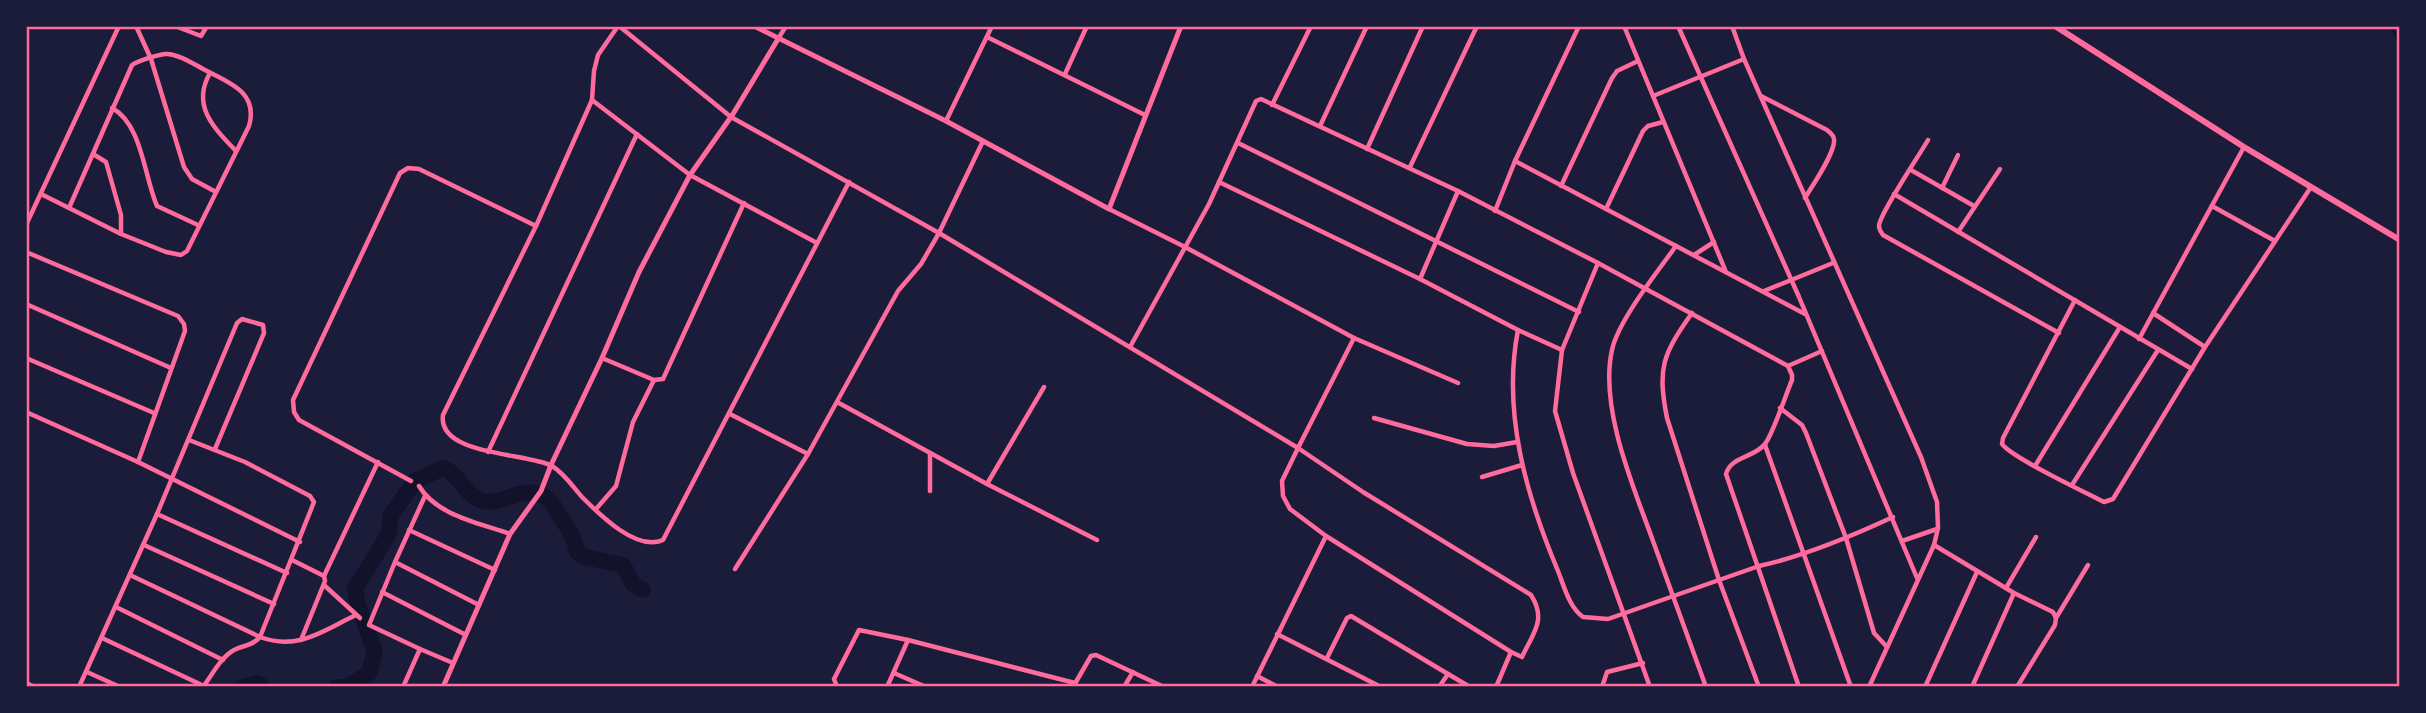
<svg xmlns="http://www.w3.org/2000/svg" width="2426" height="713" viewBox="0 0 2426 713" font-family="'PT Sans Narrow',sans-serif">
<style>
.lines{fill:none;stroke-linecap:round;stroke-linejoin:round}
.stream{stroke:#12122b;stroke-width:2.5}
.river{stroke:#12122b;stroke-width:16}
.minor{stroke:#ff6b9d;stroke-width:4.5}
.tertiary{stroke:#ff6b9d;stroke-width:5}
.secondary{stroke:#ff6b9d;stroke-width:6}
.neatline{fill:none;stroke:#ff6b9d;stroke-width:2.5}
</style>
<rect width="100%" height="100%" fill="#1b1b3a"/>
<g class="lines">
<!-- stream -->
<polyline class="stream" points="2385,26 2393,30 2400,43"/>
<!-- river -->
<g class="river">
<polyline points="243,687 258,683 262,687"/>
<path d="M337 687H348L369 673 375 652 358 605 355 589 388 535 391 515 415 481 443 468C458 473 464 493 480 500 500 509 526 480 548 499 553 503 557 512 561 518 569 529 575 538 577 552L585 557 623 565 633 584 643 590"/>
</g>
<!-- minor -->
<g class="minor">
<polyline points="136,26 151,59 184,167 192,179 216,192"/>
<polyline points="175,26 201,36 207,26"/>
<path d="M618 26 598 55 594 71 592 100 536 226 443 415C437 456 530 453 552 466 564 473 573 487 582 497 600 515 637 552 663 540L849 182"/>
<polyline points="619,26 731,117 939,233 1298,448 1282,481 1283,496 1290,509 1326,536 1511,652 1496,687"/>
<polyline points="1624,26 1726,272"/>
<polyline points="1678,26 1799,297 1917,578"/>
<polyline points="1732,26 1744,59 1921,457 1937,502 1938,528 1934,545 1869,687"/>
<polyline points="987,37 1145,115"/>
<polyline points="778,39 786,26"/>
<path d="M210 73C191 106 214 128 236 151"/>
<polyline points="1065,74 1087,26"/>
<polyline points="1653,96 1744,59"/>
<path d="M1761 96 1827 130C1830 133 1833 134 1834 139 1836 152 1812 186 1805 198"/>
<polyline points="592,100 690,175 817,243"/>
<polyline points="1272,105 1311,26"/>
<path d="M112 108C142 124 144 176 157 206L198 225"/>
<polyline points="946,121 992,26"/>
<polyline points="1320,126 1367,26"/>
<path d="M1928 140C1920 154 1879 215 1879 226 1879 230 1881 232 1883 235L2059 333"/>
<polyline points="1238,143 1579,312"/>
<polyline points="1367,149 1423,26"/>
<polyline points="93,154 106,162 121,215 121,234"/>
<polyline points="1515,161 1805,314"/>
<polyline points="1410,167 1477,26"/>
<polyline points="1911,170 1974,206"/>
<polyline points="1219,182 1420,279 1518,330 1562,350"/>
<polyline points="1561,186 1612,78 1617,71 1638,61"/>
<polyline points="1942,188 1958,155"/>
<path d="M41 194 121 234 166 252 181 255 187 251 249 126C259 91 227 82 203 69 192 63 180 55 168 54 161 53 138 61 132 65L69 208"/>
<polyline points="1894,194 2192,369"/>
<polyline points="2212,206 2275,241"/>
<polyline points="1109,209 1185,247 1354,338 1458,383"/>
<polyline points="1606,209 1643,131 1648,126 1663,122"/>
<polyline points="1495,211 1515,161 1579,26"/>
<polyline points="26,225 119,26"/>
<polyline points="1958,232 2000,169"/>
<path d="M1676 246C1658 271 1618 321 1612 350 1599 408 1634 488 1653 541 1671 590 1688 638 1706 687"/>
<polyline points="26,252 178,316 184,324 185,331 138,462"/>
<polyline points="1694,255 1714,242"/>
<polyline points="1598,263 1562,350 1555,411 1573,473 1650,687"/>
<polyline points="1420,279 1458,191"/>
<polyline points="1764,291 1833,263"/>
<path d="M2075 300 2003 438 2002 444C2012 458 2085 492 2104 502L2113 499 2205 347 2311 187"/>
<polyline points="26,304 171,368"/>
<path d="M1692 313C1663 354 1657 367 1667 418L1719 580 1759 687"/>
<polyline points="2153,313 2205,347"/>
<path d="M1518 330C1502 412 1526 495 1558 571 1564 586 1569 607 1583 617L1608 619 1759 566C1805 556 1850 537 1893 517"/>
<path d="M1354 338 1298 448 1363 492 1531 595C1547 620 1533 633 1522 657L1511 652"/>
<polyline points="2139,339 2244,147"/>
<path d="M1130 347 1209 204 1256 101 1261 99 1458 191 1598 263 1788 366 1792 375V380C1786 394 1773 434 1765 444 1754 458 1731 456 1726 474L1799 687"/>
<polyline points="26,358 154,413"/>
<polyline points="602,358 654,380 663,379 744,203"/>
<polyline points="1788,366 1822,351"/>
<polyline points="837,402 987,484 1097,540"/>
<polyline points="1780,408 1802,425 1806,433 1846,538 1874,633 1887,647"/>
<polyline points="26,412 138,462 300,542"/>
<polyline points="730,414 808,454"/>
<polyline points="1374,418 1467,444 1494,446 1517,442"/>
<path d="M189 440 245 462 310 496 314 502 260 637C252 646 244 645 234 650 221 657 212 675 203 687"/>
<polyline points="1765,445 1851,687"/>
<polyline points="488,452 637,134"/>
<polyline points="2035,466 2120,327"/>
<polyline points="1482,477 1522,465"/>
<polyline points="411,481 299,420 294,412 293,400 400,173 408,168 419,169 536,226"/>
<polyline points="987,484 1044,387"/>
<polyline points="2072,485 2158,350"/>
<path d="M419 486C437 516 480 523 510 534"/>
<polyline points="930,491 930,453"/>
<polyline points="596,509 616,486 633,422 654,380"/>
<polyline points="157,514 287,573"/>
<polyline points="409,530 495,570"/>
<polyline points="1902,541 1937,529"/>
<polyline points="144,545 274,604"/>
<polyline points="1934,545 2014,593 2053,612 2056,618 2055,625 2017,687"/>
<polyline points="292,560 324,576 325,581 301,640"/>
<polyline points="395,562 479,605"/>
<polyline points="735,569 808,454 898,291 921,264 939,233 983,141"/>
<path d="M130 575 260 637C298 651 322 631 356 615"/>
<polyline points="324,576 378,462"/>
<polyline points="325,586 360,618"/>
<polyline points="2006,588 2036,537"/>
<polyline points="382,592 466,635"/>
<polyline points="116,607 223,660"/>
<polyline points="2056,618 2088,565"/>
<polyline points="1277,634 1381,687"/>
<polyline points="102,638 204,686"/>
<polyline points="420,649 369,625 395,562 425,496"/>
<polyline points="1327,658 1347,618 1351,616 1448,674"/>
<polyline points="87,672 120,687"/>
<polyline points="894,673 926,687"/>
<polyline points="1257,676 1278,687"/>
<polyline points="26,683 35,687"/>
<polyline points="79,687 157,514 237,323 242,319 263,325 264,333 215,449"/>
<polyline points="403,687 420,649 453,663"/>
<polyline points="837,687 834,679 859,630 908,640 1075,683"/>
<polyline points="887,687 908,640"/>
<polyline points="1073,687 1091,656 1096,655 1164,687"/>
<polyline points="1124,687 1133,672"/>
<polyline points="1252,687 1326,536"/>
<polyline points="1439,687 1448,674 1470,687"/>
<polyline points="1602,687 1607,672 1643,663"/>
<polyline points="1925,687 1977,572"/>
<polyline points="1972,687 2014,593"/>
</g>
<!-- tertiary -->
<g class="tertiary">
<polyline points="754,26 946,121 1109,209 1181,26"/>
<polyline points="443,687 510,534 541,491 551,465 602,358 639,272 690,175 733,114 778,39"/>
</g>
<!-- secondary -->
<polyline class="secondary" points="2055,26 2244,147 2400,240"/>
</g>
<!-- border -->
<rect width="2426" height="713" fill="none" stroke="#1b1b3a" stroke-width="56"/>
<rect x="28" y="28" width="2370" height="657" class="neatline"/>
</svg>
